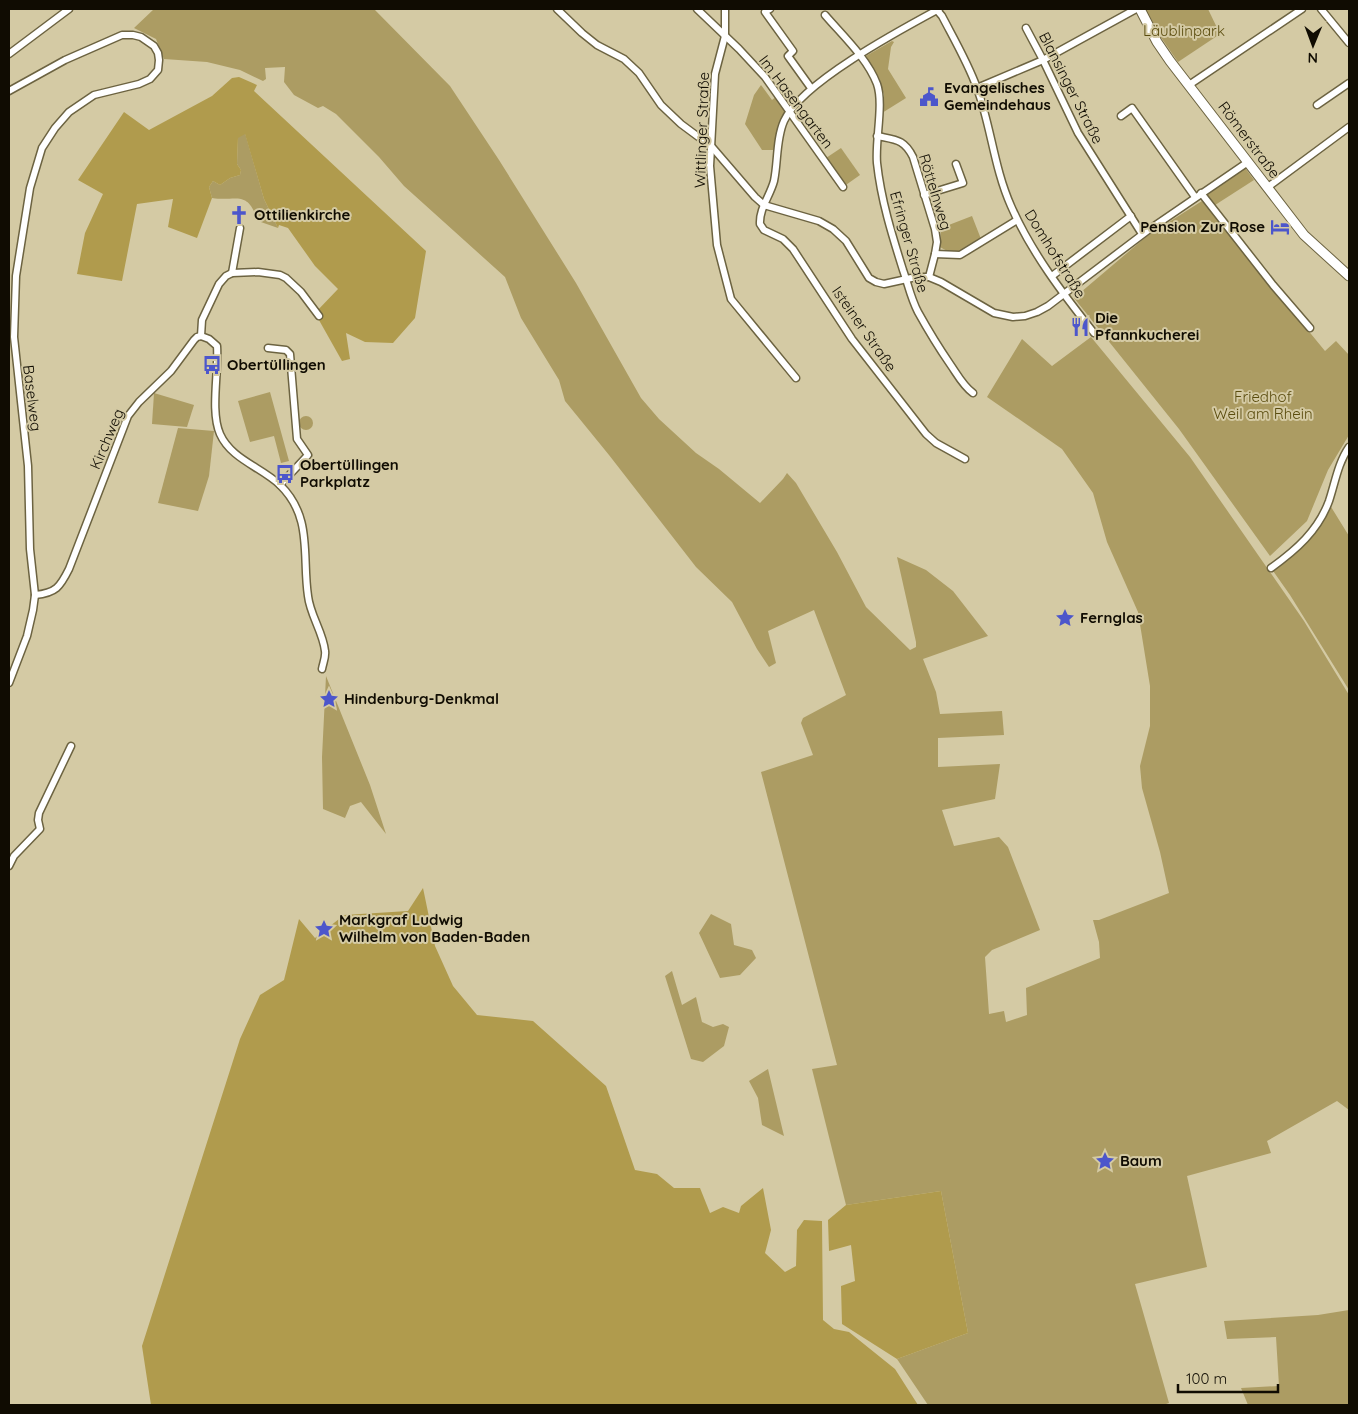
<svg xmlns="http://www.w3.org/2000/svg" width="1358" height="1414" viewBox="0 0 1358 1414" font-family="Quicksand,sans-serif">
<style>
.green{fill:#ac9c63}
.forest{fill:#b09b4d}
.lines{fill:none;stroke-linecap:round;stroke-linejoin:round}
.minor-casing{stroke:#6c6341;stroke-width:9}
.tertiary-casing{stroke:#6c6341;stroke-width:11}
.minor{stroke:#fff;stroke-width:6}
.tertiary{stroke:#fff;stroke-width:9}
.labels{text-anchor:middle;stroke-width:4;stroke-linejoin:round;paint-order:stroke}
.park-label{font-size:15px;fill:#5a4c0e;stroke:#d4caa4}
.poi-label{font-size:15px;font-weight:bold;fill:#100c02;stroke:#d4caa4;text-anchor:start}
.street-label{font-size:15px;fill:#100c02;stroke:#d4caa4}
</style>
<rect width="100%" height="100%" fill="#d4caa4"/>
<!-- green -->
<g class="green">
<polygon points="154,9 374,9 450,86 499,160 576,283 641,398 659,419 696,453 719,469 760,503 783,479 787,473 796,483 837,552 866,607 910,650 916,647 916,642 897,557 926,570 953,591 988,636 923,659 936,692 940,714 1002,711 1004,735 938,738 938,767 1000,764 995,799 942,810 954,846 999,837 1008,847 1040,930 992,950 985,957 989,1014 1004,1011 1006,1022 1027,1015 1026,988 1100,958 1099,942 1093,920 1099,920 1169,893 1160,852 1142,788 1140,766 1150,726 1150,686 1138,612 1107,542 1093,493 1062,449 987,397 1022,339 1052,366 1091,337 1190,457 1304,621 1349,695 1349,1110 1337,1101 1267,1141 1271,1153 1187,1176 1207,1267 1135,1284 1169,1403 1163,1405 928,1405 897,1359 968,1333 941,1191 846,1205 812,1069 837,1065 761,772 813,755 801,723 803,718 846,695 814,610 768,631 776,663 769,667 757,649 732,602 696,567 609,455 565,401 559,380 521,318 505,277 404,186 379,157 336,114 323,106 318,108 294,95 284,82 285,67 265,68 266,79 263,81 240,70 207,62 164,59 156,39 134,28"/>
<polygon points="1145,9 1208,9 1220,34 1178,62 1160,36"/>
<polygon points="892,41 894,42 891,47 888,69 906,98 882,113 884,95 879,78 866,56"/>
<polygon points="761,85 772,100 778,95 790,111 778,150 762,150 745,124 754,95"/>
<path d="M245 133 264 199 278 228 258 221C247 189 237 202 212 198L209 187 213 181 220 185 230 178 240 175 241 170 237 164 238 137Z"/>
<polygon points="841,148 860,175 843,187 823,160"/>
<polygon points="1243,165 1254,180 1212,207 1201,193"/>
<polygon points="1202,201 1325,351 1336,341 1349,355 1349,435 1328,470 1307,521 1270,556 1179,429 1074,298 1147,236"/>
<path d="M972 216 981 239C967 248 957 258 940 247L941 228Z"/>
<polygon points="270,392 289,461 281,463 274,436 250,442 238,401"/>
<polygon points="154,393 194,405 187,427 152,424"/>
<circle cx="306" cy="423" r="7"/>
<polygon points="178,428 214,431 209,476 198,511 158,503"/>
<polygon points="1328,502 1349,536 1349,690 1290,595 1271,568 1310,535"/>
<polygon points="326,676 370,785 386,834 361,802 350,806 345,818 323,809 322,757"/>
<polygon points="711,914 731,924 734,945 752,950 756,958 740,975 720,978 699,933"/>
<polygon points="672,971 682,1005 696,997 702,1022 713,1027 723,1024 729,1027 724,1046 703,1062 691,1059 665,976"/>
<polygon points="768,1069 784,1136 762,1125 758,1098 749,1081"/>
<polygon points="1349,1310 1349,1405 1248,1405 1241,1388 1279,1386 1276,1337 1227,1339 1224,1321 1318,1315"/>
</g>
<!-- forest -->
<g class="forest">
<polygon points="239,77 257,85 254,91 426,251 415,318 393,343 365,342 346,333 350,359 342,361 315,313 338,289 315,266 288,228 279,225 278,228 264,199 245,134 238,138 237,164 241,170 240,175 230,178 220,185 213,181 209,187 212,198 197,238 168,227 173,199 137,204 122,281 77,274 85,233 103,194 78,180 124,112 149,130 212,96 232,78"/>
<polygon points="423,888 435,946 453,986 477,1015 533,1021 606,1086 635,1170 657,1174 674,1188 700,1188 710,1213 723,1207 739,1213 741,1206 763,1188 771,1230 765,1253 785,1272 796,1266 797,1230 804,1220 822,1221 823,1320 834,1329 849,1332 895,1369 918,1405 151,1405 142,1346 240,1039 260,995 284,980 299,919 315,938 344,915 408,911"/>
<polygon points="941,1191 968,1333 897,1359 842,1324 841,1286 855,1281 851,1245 829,1251 828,1220 846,1205"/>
</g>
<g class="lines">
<!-- minor casing -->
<g class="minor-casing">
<g id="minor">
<polyline points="557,9 582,33 597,45 624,59 639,73 661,105 681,124 712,147 755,197 764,205 819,221 833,229 846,241 869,278 876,282 884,284 916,277 929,277 941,282 994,313 1013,317 1025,316 1037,312 1048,306 1147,231 1248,162"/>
<polyline points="697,9 739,49 765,77 843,187"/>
<polyline points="725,9 725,36 715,74 710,166 717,245 731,299 796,378"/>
<polyline points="770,9 765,12 793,51 788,56 811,88"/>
<path d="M936 9 942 16C954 39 968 63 977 88 991 126 994 168 1011 206 1031 252 1063 294 1094 333"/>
<path d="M939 9C900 30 801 83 784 121 776 139 778 162 774 181 770 196 759 209 760 224L764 230 783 239 793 249 852 339 926 434 936 443 965 459"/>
<polyline points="1321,9 1349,43"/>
<path d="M825 15C843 36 867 58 877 84 884 104 875 140 877 163 881 200 892 235 903 270 908 284 911 299 918 312 928 330 939 348 950 364 957 374 963 386 973 393"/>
<polyline points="1026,28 1043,60 1078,133 1142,234"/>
<polyline points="9,54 69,9"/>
<polyline points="1189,85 1302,9"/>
<polyline points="977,88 1043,60 1136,9"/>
<polyline points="9,91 65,60 122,35 133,35 141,37 154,46 158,53 159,60 158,70 150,79 139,84 94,95 69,112 55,128 42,148 30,188 16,276 14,337 28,466 30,549 35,595 33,610 27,636 9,683"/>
<polyline points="1317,105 1349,83"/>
<polyline points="1121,116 1132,108 1195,197"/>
<path d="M877 136C896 140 904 139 913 157L935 229 937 242 935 254 929 277"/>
<polyline points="1268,187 1349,127"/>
<polyline points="1201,193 1273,285 1310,328"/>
<polyline points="924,195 963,183 956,164"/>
<polyline points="935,254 960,255 1017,220"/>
<polyline points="232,273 240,228"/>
<polyline points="1052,276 1131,216"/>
<path d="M201 336 209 339 217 346C219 372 210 411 220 434 231 459 261 467 280 485 313 517 302 556 308 596 310 615 323 632 325 651 326 657 323 663 322 669"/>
<polyline points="201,336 202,320 219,284 226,276 232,273 258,272 280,275 286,278 301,292 319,316"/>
<polyline points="268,348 286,350 290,354 297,439 308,455 280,485"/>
<path d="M1271 568C1296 550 1318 531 1329 501 1335 483 1338 463 1349 447"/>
<path d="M35 595C56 593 60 587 69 569L128 416 139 402 171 371 194 340 197 337 201 336"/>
<polyline points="9,866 14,856 40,829 38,820 39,813 71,746"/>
</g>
</g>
<!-- tertiary casing -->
<g class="tertiary-casing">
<polyline id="tertiary" points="1140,9 1157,42 1170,61 1304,235 1349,276"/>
</g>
<!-- minor -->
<use href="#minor" class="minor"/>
<!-- tertiary -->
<use href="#tertiary" class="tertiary"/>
</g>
<!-- icons -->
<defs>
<g id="civic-bare" transform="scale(1.5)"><path d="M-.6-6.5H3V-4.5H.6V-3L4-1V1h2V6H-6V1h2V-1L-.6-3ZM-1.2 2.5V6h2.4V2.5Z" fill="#4c56cb" stroke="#d4caa4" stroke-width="2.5" paint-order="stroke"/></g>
<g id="church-bare" transform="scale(1.5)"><path d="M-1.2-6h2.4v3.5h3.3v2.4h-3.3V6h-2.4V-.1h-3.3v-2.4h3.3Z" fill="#4c56cb" stroke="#d4caa4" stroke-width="2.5" paint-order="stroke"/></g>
<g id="hotel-bare" transform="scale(1.5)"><path d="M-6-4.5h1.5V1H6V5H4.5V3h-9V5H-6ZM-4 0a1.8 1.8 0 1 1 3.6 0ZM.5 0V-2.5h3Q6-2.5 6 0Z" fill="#4c56cb" stroke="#d4caa4" stroke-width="2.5" paint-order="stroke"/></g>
<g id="restaurant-bare" transform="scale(1.5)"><path d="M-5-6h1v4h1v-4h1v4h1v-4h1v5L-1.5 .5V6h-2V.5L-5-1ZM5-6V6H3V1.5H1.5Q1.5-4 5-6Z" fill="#4c56cb" stroke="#d4caa4" stroke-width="2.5" paint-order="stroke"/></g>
<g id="bus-bare" transform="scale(1.5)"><path d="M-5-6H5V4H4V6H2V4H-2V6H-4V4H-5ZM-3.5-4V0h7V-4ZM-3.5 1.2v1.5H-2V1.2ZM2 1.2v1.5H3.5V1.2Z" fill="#4c56cb" stroke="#d4caa4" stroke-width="2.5" paint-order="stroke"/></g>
<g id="sight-bare" transform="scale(1.5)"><path d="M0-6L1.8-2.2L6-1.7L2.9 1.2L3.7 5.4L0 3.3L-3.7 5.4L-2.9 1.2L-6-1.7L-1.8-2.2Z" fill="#4c56cb" stroke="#d4caa4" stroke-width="2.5" paint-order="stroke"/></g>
</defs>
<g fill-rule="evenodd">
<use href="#civic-bare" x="929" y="97"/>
<use href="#church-bare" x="239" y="215"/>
<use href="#hotel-bare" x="1280" y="227"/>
<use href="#restaurant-bare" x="1080" y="327"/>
<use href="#bus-bare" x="212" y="365"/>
<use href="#bus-bare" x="285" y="474"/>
<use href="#sight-bare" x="1065" y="618"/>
<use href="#sight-bare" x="329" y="699"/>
<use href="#sight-bare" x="324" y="929"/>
<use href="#sight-bare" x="1105" y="1161"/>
</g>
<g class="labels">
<!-- park labels -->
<g class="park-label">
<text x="1184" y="36">Läublinpark</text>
<text x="1263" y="402">Friedhof<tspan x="1263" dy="17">Weil am Rhein</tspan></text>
</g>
<!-- poi labels -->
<g class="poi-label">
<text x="944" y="93">Evangelisches<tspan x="944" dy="17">Gemeindehaus</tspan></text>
<text x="254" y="220">Ottilienkirche</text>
<text x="1265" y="232" text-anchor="end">Pension Zur Rose</text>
<text x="1095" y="323">Die<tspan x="1095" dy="17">Pfannkucherei</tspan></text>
<text x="227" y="370">Obertüllingen</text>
<text x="300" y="470">Obertüllingen<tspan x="300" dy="17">Parkplatz</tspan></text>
<text x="1080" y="623">Fernglas</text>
<text x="344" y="704">Hindenburg-Denkmal</text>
<text x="339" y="925">Markgraf Ludwig<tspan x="339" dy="17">Wilhelm von Baden-Baden</tspan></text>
<text x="1120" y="1166">Baum</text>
</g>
<!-- street labels -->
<g class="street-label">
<text transform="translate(1071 88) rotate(63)" y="5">Blansinger Straße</text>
<text transform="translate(796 102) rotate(53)" y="5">Im Hasengarten</text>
<text transform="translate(702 130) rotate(-88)" y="5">Wittlinger Straße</text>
<text transform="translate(1249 140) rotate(53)" y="5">Römerstraße</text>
<text transform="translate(935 192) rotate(73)" y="5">Röttelnweg</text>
<text transform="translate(909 242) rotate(74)" y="5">Efringer Straße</text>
<text transform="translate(1055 254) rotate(58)" y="5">Domhofstraße</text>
<text transform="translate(864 329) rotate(55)" y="5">Isteiner Straße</text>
<text transform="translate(32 398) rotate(83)" y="5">Baselweg</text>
<text transform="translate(107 439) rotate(-67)" y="5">Kirchweg</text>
</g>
</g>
<!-- border -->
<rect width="1358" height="1414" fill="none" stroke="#100c02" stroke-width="20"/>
<!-- north arrow -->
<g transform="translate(1313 45) rotate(181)" stroke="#d4caa4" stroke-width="4" paint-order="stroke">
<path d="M0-4L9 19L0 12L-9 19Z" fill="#100c02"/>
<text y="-8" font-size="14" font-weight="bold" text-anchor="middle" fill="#100c02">N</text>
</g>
<!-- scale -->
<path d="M1178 1384v8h100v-8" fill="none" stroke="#100c02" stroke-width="2.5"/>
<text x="1186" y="1384" font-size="15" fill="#100c02" stroke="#d4caa4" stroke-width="4" paint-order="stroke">100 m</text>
</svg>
